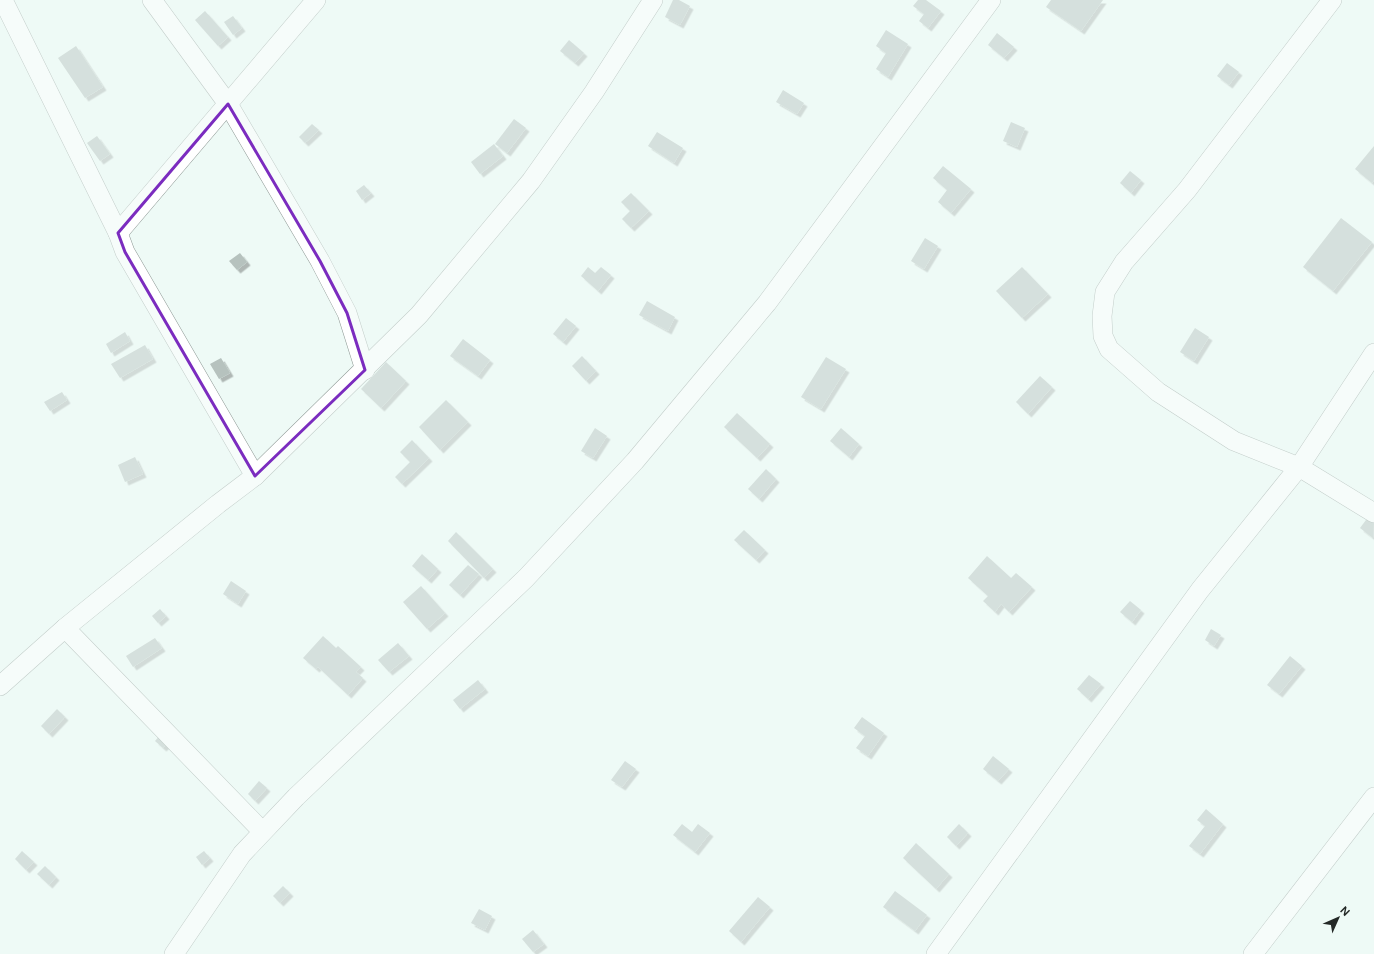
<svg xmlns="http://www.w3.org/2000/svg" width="1374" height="954" viewBox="0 0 1374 954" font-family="'DM Sans',sans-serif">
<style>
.building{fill:#b6c2be;filter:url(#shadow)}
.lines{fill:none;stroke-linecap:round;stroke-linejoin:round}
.street-casing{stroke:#8e9995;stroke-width:20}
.street{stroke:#fff;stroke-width:19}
.marked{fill:none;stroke:#7b2cbf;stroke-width:3;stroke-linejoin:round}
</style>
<defs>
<filter id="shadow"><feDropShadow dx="3.5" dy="3.5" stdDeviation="0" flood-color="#0004"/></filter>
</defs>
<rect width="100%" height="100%" fill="#eefaf6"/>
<!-- building -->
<g class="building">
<polygon points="673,0 679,0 690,6 680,25 665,17"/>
<polygon points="918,0 926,0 941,11 928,28 919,21 924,14 913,6"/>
<polygon points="1051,0 1103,0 1081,31 1046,7"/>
<polygon points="205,11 228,37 218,46 195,20"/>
<polygon points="233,16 242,28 233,35 224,22"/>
<polygon points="886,30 908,44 888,77 876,69 886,53 876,46"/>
<polygon points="997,33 1014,47 1004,58 988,45"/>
<polygon points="569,40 584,53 575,63 560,51"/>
<polygon points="76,46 103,87 85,98 58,58"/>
<polygon points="1227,63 1239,72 1229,85 1217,76"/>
<polygon points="783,90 804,103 797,114 776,102"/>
<polygon points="514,119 526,128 507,153 495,144"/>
<polygon points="1011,122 1025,128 1017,147 1003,141"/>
<polygon points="312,124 319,130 305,143 299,137"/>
<polygon points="657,132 683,148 674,163 648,146"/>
<polygon points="97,136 110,154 100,161 87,143"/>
<polygon points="494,144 503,156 480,174 471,162"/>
<polygon points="1374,146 1374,180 1372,183 1355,169"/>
<polygon points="943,166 971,189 951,213 938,202 947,190 933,178"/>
<polygon points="1130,171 1141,180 1131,193 1120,183"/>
<polygon points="364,185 371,193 362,200 356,191"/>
<polygon points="631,193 649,211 631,228 622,219 630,211 621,202"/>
<polygon points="1341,218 1372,242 1333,291 1303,267"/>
<polygon points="925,238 938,246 924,269 911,261"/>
<polygon points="240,253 247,262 237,270 229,261"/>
<polygon points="588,267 595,273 601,267 611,275 598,291 581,276"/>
<polygon points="1022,267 1048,294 1022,318 996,291"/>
<polygon points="647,301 675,317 668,331 639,315"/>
<polygon points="566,318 576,326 563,342 553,334"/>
<polygon points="1195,328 1209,337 1194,361 1180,352"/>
<polygon points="125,332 130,341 111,353 106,344"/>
<polygon points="463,339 490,360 478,376 450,356"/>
<polygon points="145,345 153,359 120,378 111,364"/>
<polygon points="582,356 596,371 586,381 572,366"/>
<polygon points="826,357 846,369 821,409 801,397"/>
<polygon points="221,358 230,373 219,379 210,364"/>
<polygon points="386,362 406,381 381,408 361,389"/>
<polygon points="1040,376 1052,387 1028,414 1016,402"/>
<polygon points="62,392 67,400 50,411 44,402"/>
<polygon points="446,400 468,422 440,450 419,427"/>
<polygon points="737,413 770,444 757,458 724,427"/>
<polygon points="595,428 607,436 593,458 581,451"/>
<polygon points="841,428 859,444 849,457 830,441"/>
<polygon points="412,440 429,458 402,484 395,477 410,462 400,452"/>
<polygon points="135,457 143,474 125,482 118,465"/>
<polygon points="766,469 776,479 759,499 748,489"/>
<polygon points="1369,516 1374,521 1373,538 1360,528"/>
<polygon points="744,530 765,550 756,560 734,540"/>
<polygon points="456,532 493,569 484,578 448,541"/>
<polygon points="422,554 438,569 428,580 412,566"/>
<polygon points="987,556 1011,578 1016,573 1032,587 1009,612 1001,604 995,612 983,601 988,596 968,578"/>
<polygon points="468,565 479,574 460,595 449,585"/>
<polygon points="231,581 246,591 238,604 223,594"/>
<polygon points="421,586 445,613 427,629 403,602"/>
<polygon points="1130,601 1141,610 1132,622 1120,612"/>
<polygon points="160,609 166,616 158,623 152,616"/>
<polygon points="1211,629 1221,635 1214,646 1205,640"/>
<polygon points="323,636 336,648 338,646 361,667 356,672 363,678 348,695 318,667 316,669 303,658"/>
<polygon points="155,638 162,648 133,667 126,656"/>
<polygon points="398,643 409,656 389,672 378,660"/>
<polygon points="1290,656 1302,666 1279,694 1267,685"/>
<polygon points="1089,675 1101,684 1088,699 1077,689"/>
<polygon points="478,680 485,689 460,709 453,700"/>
<polygon points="57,709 65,717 49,734 41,726"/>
<polygon points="862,717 884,733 868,756 856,748 865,736 854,728"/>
<polygon points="162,733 171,740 163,748 155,741"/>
<polygon points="993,756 1009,769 998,781 983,769"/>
<polygon points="625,761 636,769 622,787 611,780"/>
<polygon points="259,781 267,788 255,801 248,794"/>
<polygon points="1206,809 1223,824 1200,854 1189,846 1205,826 1197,820"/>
<polygon points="682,824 692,832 698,824 710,833 695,852 673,835"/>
<polygon points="959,824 968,833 956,846 947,837"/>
<polygon points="916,843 949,874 936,889 903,858"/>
<polygon points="22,851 34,862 26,870 15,859"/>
<polygon points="204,851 210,858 202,865 196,857"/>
<polygon points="45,866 56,877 49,885 37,874"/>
<polygon points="283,886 290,893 280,903 273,896"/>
<polygon points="895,891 927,915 915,931 883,907"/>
<polygon points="758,897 770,907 741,942 729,931"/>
<polygon points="479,909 492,916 485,930 471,923"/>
<polygon points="533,930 544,944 533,952 522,939"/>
</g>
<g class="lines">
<!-- street casing -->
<g class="street-casing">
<g id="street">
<polyline points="3,0 118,233"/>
<polyline points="152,0 228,104 320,261 347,313 365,370"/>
<polyline points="1332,0 1187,190 1124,262 1105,292 1102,316 1103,336 1109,349 1158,392 1234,441 1299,467 1374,513"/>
<polyline points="255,476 125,252 118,233 316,0"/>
<polyline points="65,628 262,831"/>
<polyline points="0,686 65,628 218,504 255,476 419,315 531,181 594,92 653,0"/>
<polyline points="174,954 242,854 296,797 526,578 635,461 767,303 991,0"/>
<polyline points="936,954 1200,590 1299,467 1374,353"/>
<polyline points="1253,954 1374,797"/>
</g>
</g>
<!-- street -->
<use href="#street" class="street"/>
</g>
<!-- marked area -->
<path d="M0 0H1374V954H0ZM228 104 320 261 347 313 365 370 255 476 125 252 118 233Z" fill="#eefaf6" fill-opacity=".55" fill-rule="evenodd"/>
<path class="marked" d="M228 104 320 261 347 313 365 370 255 476 125 252 118 233Z"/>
<!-- north arrow -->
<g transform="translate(1338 918) rotate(45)" stroke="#eefaf6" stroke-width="3" paint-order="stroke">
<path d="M0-3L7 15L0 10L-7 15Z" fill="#232826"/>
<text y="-6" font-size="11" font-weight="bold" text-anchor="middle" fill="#232826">N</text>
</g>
</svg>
